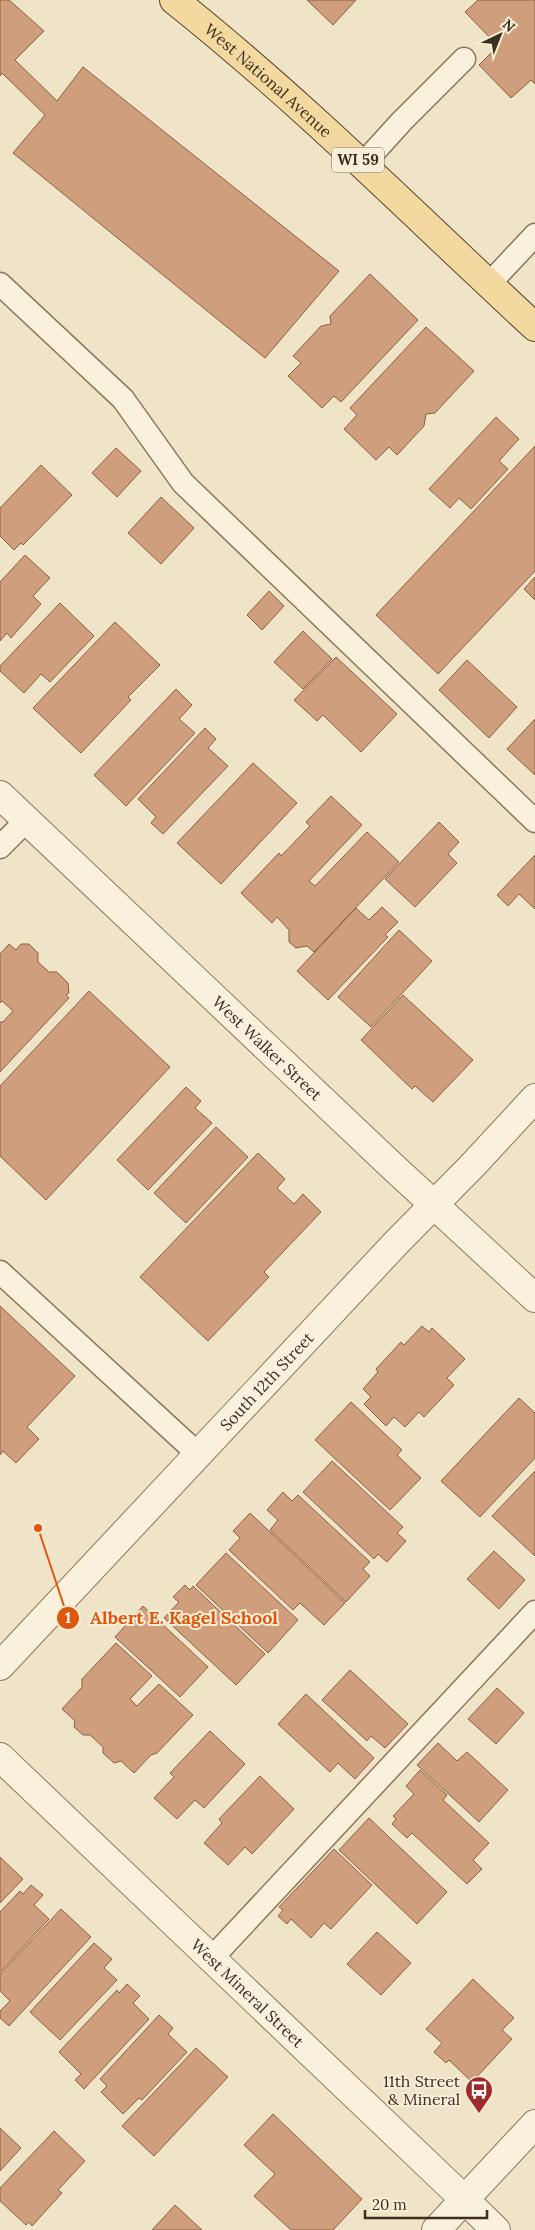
<svg xmlns="http://www.w3.org/2000/svg" width="535" height="2230" viewBox="0 0 535 2230" font-family="Lora,serif">
<style>
.building{fill:#cf9f7d;stroke:#8d5f41}
.lines{fill:none;stroke-linecap:round;stroke-linejoin:round}
.service-casing{stroke:#8d765c;stroke-width:25}
.minor-casing{stroke:#8d765c;stroke-width:30}
.tertiary-casing{stroke:#8d765c;stroke-width:30}
.primary-casing{stroke:#5b4430;stroke-width:30}
.service{stroke:#faf1dc;stroke-width:22}
.minor{stroke:#faf1dc;stroke-width:28}
.tertiary{stroke:#faf1dc;stroke-width:28}
.primary{stroke:#f3d9a0;stroke-width:28}
.labels{text-anchor:middle;stroke-width:4;stroke-linejoin:round;paint-order:stroke}
.shield{fill:#f7eed8;stroke:#756857;stroke-width:1}
.shield-label{font-size:15px;font-weight:bold;fill:#3d2e20}
.street-label{font-size:16px;fill:#3d2e20;stroke:#f7eed8}
.poi-label{font-size:16px;fill:#3d2e20;stroke:#f7eed8;text-anchor:end}
.leader{fill:none;stroke:#df570d;stroke-width:2}
.callout-dot{fill:#df570d;stroke:#f7eed8;stroke-width:2}
.mark-label{font-size:15px;text-anchor:middle;font-weight:bold;fill:#fff}
.callout-label{font-size:18px;text-anchor:middle;font-weight:bold;fill:#df570d;stroke:#f7eed8;stroke-width:4;stroke-linejoin:round;paint-order:stroke}
</style>
<rect width="100%" height="100%" fill="#f0e4c8"/>
<!-- building -->
<g class="building">
<polygon points="0,0 9,0 44,31 15,60 57,101 83,67 339,271 265,358 13,153 45,115 2,73 0,76"/>
<polygon points="307,0 356,0 333,25"/>
<polygon points="478,0 535,0 535,84 531,80 511,98 479,65 498,46 465,12"/>
<polygon points="370,274 418,320 341,402 334,396 322,408 288,376 301,363 293,356 321,326 331,324 330,316"/>
<polygon points="426,327 474,371 435,413 426,414 424,426 397,455 389,447 376,460 344,429 357,415 350,408"/>
<polygon points="496,417 519,439 499,461 508,469 471,509 459,498 450,508 429,489"/>
<polygon points="535,446 535,571 438,674 376,615"/>
<polygon points="116,448 141,471 117,497 92,473"/>
<polygon points="41,465 72,495 23,545 21,543 14,550 0,536 0,508"/>
<polygon points="161,497 194,528 161,564 128,533"/>
<polygon points="25,555 50,578 33,596 41,604 11,638 7,633 0,641 0,582"/>
<polygon points="535,577 535,600 524,589"/>
<polygon points="269,591 284,606 262,630 247,615"/>
<polygon points="60,603 94,636 50,682 41,674 24,693 0,671 0,666"/>
<polygon points="115,622 160,665 128,697 131,700 81,753 33,708"/>
<polygon points="303,631 332,659 303,689 274,662"/>
<polygon points="336,657 397,714 361,752 323,715 317,721 294,700"/>
<polygon points="467,660 517,707 489,738 439,690"/>
<polygon points="176,689 192,705 179,719 195,733 126,806 94,775"/>
<polygon points="535,719 535,775 507,749"/>
<polygon points="205,728 216,739 208,748 228,766 163,834 151,823 156,817 138,799"/>
<polygon points="253,763 297,803 221,884 177,843"/>
<polygon points="331,796 362,825 309,881 315,886 367,832 399,862 314,952 307,946 296,948 289,942 289,930 277,917 272,923 241,893 279,853 281,856 310,826 306,822"/>
<polygon points="439,822 459,842 448,854 457,863 415,907 385,879"/>
<polygon points="535,855 535,909 519,894 508,906 497,895"/>
<polygon points="382,907 398,922 385,935 388,937 328,1000 297,971 356,908 369,920"/>
<polygon points="399,930 432,961 371,1027 338,997"/>
<polygon points="9,944 16,950 21,944 29,944 38,953 38,962 49,972 57,972 68,983 69,993 66,995 69,998 0,1072 0,1022 3,1022 13,1011 2,1001 0,1003 0,954"/>
<polygon points="89,991 170,1067 46,1200 0,1156 0,1086"/>
<polygon points="403,995 473,1060 433,1102 415,1086 412,1089 361,1040"/>
<polygon points="186,1087 201,1101 195,1108 212,1123 148,1190 117,1160"/>
<polygon points="216,1127 248,1157 186,1223 154,1193"/>
<polygon points="258,1153 285,1179 277,1188 294,1204 303,1194 321,1212 264,1272 269,1277 208,1341 140,1277"/>
<polygon points="0,1306 75,1376 27,1427 39,1439 16,1463 3,1451 0,1455"/>
<polygon points="422,1326 429,1332 432,1328 465,1359 447,1378 454,1385 424,1417 419,1412 405,1427 394,1417 386,1426 364,1404 371,1397 363,1389 378,1372 376,1369 401,1342 404,1345"/>
<polygon points="519,1398 535,1413 535,1458 480,1517 441,1481"/>
<polygon points="351,1402 402,1450 397,1455 421,1478 390,1510 315,1440"/>
<polygon points="332,1461 403,1527 397,1533 406,1541 387,1562 378,1554 374,1559 303,1492"/>
<polygon points="535,1471 535,1556 492,1516"/>
<polygon points="283,1492 292,1501 298,1495 370,1562 363,1569 370,1576 346,1602 270,1530 278,1520 267,1510"/>
<polygon points="250,1513 345,1603 324,1625 300,1603 293,1610 229,1550 240,1538 233,1531"/>
<polygon points="494,1551 525,1580 499,1609 467,1579"/>
<polygon points="226,1553 298,1620 268,1653 196,1585"/>
<polygon points="185,1585 190,1590 193,1586 265,1654 236,1685 164,1618 179,1602 173,1597"/>
<polygon points="143,1606 208,1667 180,1697 115,1637"/>
<polygon points="116,1643 152,1676 130,1699 137,1706 159,1684 193,1715 157,1753 151,1755 134,1773 121,1761 114,1763 103,1753 103,1747 90,1735 83,1735 74,1727 75,1721 62,1709 82,1687 82,1679"/>
<polygon points="350,1670 408,1724 385,1748 371,1736 367,1741 322,1700"/>
<polygon points="497,1688 524,1713 496,1744 468,1719"/>
<polygon points="306,1694 374,1758 355,1779 338,1763 330,1772 278,1724"/>
<polygon points="210,1731 245,1764 204,1808 195,1800 177,1819 154,1798 174,1777 170,1773"/>
<polygon points="438,1743 457,1761 467,1752 508,1790 479,1822 417,1765"/>
<polygon points="420,1770 447,1795 443,1800 489,1843 473,1860 482,1869 467,1884 412,1833 407,1838 392,1824 396,1819 393,1816 414,1794 406,1786"/>
<polygon points="260,1776 294,1809 252,1854 245,1847 228,1865 204,1843 222,1823 219,1819"/>
<polygon points="369,1818 447,1892 417,1924 339,1850"/>
<polygon points="334,1849 372,1885 331,1929 324,1923 311,1938 291,1919 287,1924 278,1916 283,1910 279,1907"/>
<polygon points="0,1857 23,1879 0,1903"/>
<polygon points="31,1885 43,1895 34,1905 49,1919 0,1972 0,1912 20,1891 23,1894"/>
<polygon points="61,1909 91,1937 9,2026 0,2018 0,2011 10,2001 0,1991 0,1974"/>
<polygon points="377,1932 411,1963 381,1995 347,1964"/>
<polygon points="94,1943 112,1959 104,1968 117,1980 60,2040 30,2012"/>
<polygon points="473,1979 514,2018 502,2030 512,2039 472,2082 449,2060 446,2063 434,2052 442,2043 426,2029"/>
<polygon points="127,1984 140,1996 133,2003 149,2019 84,2089 75,2080 81,2074 59,2052 117,1990 119,1993"/>
<polygon points="159,2015 173,2028 168,2034 187,2052 142,2100 139,2098 123,2114 101,2092 107,2086 100,2079"/>
<polygon points="196,2048 228,2077 154,2156 122,2126"/>
<polygon points="273,2114 362,2199 333,2230 291,2230 254,2196 275,2174 244,2145"/>
<polygon points="0,2128 21,2148 0,2171"/>
<polygon points="54,2131 85,2161 58,2190 62,2193 32,2226 29,2222 26,2225 0,2201 0,2188"/>
<polygon points="175,2205 202,2230 152,2230"/>
</g>
<g class="lines">
<!-- service casing -->
<g class="service-casing">
<g id="service">
<polyline points="363,164 402,121 464,59"/>
<polyline points="0,284 123,399 183,483 535,821"/>
<polyline points="489,284 535,235"/>
<polyline points="0,847 27,820"/>
<polyline points="0,1272 198,1454"/>
<polyline points="211,1959 535,1612"/>
</g>
</g>
<!-- minor casing -->
<g class="minor-casing">
<g id="minor">
<path id="s1" d="M0 795 392 1166 535 1298"/>
<path id="s2" d="M0 1666 397 1242 472 1166 535 1098"/>
<path id="s3" d="M0 1757 465 2200"/>
</g>
</g>
<!-- tertiary casing -->
<g class="tertiary-casing">
<g id="tertiary">
<polyline points="465,2200 496,2230"/>
<polyline points="436,2230 535,2124"/>
</g>
</g>
<!-- primary casing -->
<g class="primary-casing">
<g id="primary">
<path id="s4" d="M174 0C301 101 416 217 535 327"/>
</g>
</g>
<!-- service -->
<use href="#service" class="service"/>
<!-- minor -->
<use href="#minor" class="minor"/>
<!-- tertiary -->
<use href="#tertiary" class="tertiary"/>
<!-- primary -->
<use href="#primary" class="primary"/>
</g>
<!-- icons -->
<defs>
<g id="bus-pin" transform="scale(1.4375)"><path d="M0 17L-7.5 6A9.5 9.5 0 1 1 7.5 6Z" fill="#9e2a2b" stroke="#f7eed8"/><path d="M-5-6H5V4H4V6H2V4H-2V6H-4V4H-5ZM-3.5-4V0h7V-4ZM-3.5 1.2v1.5H-2V1.2ZM2 1.2v1.5H3.5V1.2Z" fill="#fff"/></g>
</defs>
<g fill-rule="evenodd">
<use href="#bus-pin" x="479" y="2090"/>
</g>
<g class="labels">
<!-- shield labels -->
<rect class="shield" x="332" y="147.5" width="52" height="25" rx="4"/>
<g class="shield-label">
<text x="358" y="165">WI 59</text>
</g>
<!-- street labels -->
<g class="street-label">
<text dy="6" stroke="none"><textPath href="#s4" startOffset="124">West National Avenue</textPath></text>
<text dy="6" stroke="none"><textPath href="#s1" startOffset="368">West Walker Street</textPath></text>
<text dy="6" stroke="none"><textPath href="#s2" startOffset="390">South 12th Street</textPath></text>
<text dy="6" stroke="none"><textPath href="#s3" startOffset="342">West Mineral Street</textPath></text>
</g>
<!-- poi labels -->
<g class="poi-label">
<text x="460" y="2087">11th Street<tspan x="460" dy="18">&amp; Mineral</tspan></text>
</g>
</g>
<!-- callouts -->
<path class="leader" d="M38 1528L68 1618"/>
<g class="callout-dot">
<circle cx="38" cy="1528" r="5"/>
<circle cx="68" cy="1618" r="12"/>
</g>
<g class="mark-label">
<text x="68" y="1623">1</text>
</g>
<g class="callout-label">
<text x="184" y="1624">Albert E. Kagel School</text>
</g>
<!-- north arrow -->
<g transform="translate(500 35) rotate(43)" stroke="#f7eed8" stroke-width="4" paint-order="stroke">
<path d="M0-4L9 19L0 12L-9 19Z" fill="#3d2e20"/>
<text y="-8" font-size="14" font-weight="bold" text-anchor="middle" fill="#3d2e20">N</text>
</g>
<!-- scale -->
<path d="M365 2210v8h122v-8" fill="none" stroke="#3d2e20" stroke-width="2.5"/>
<text x="372" y="2210" font-size="15" fill="#3d2e20" stroke="#f7eed8" stroke-width="4" paint-order="stroke">20 m</text>
</svg>
